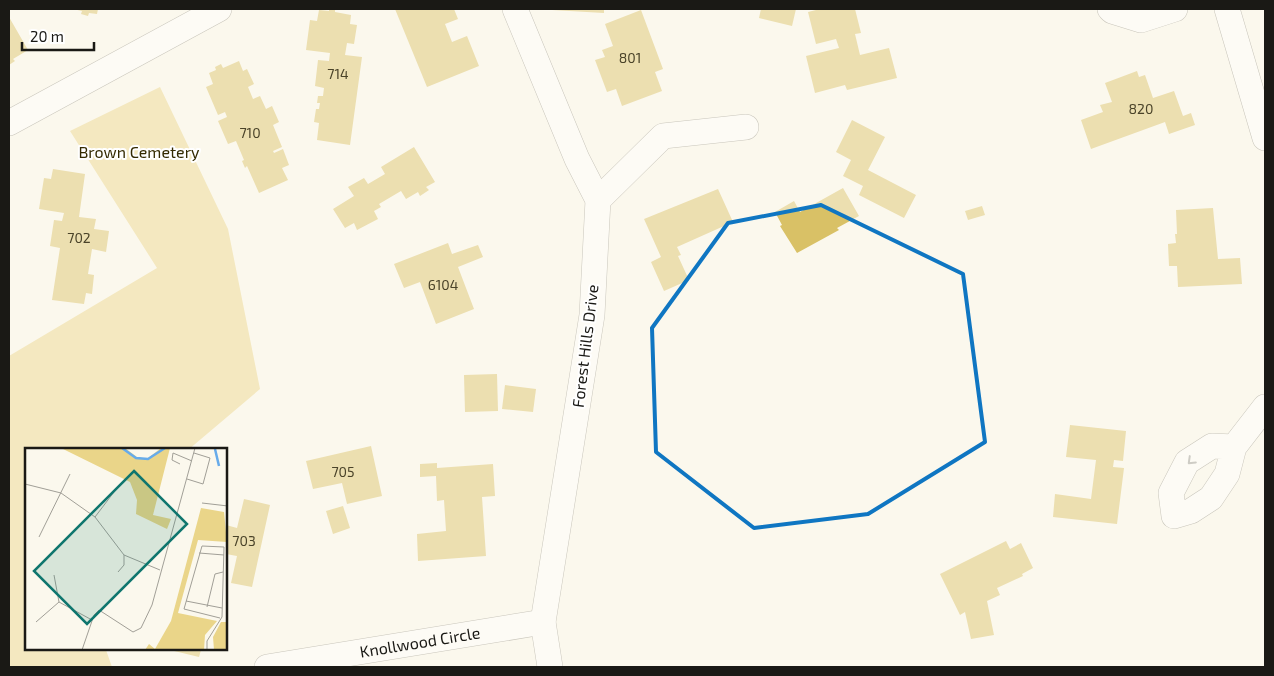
<svg xmlns="http://www.w3.org/2000/svg" width="1274" height="676" viewBox="0 0 1274 676" font-family="'Exo 2',sans-serif">
<style>
.green{fill:#ead589}
.building{fill:#d9c166}
.lines{fill:none;stroke-linecap:round;stroke-linejoin:round}
.street-casing{stroke:#8c8a80;stroke-width:26}
.street{stroke:#fff;stroke-width:25}
.oneway{stroke:#989896}
.marked{fill:none;stroke:#0f76c2;stroke-width:4;stroke-linejoin:round}
.labels{text-anchor:middle;stroke-width:4;stroke-linejoin:round;paint-order:stroke}
.number-label{font-size:14px;fill:#4a4329}
.park-label{font-size:16px;fill:#342a01;stroke:#fff}
.street-label{font-size:16px;fill:#1a1915;stroke:#fff}
.inset-river{fill:none;stroke:#67abea;stroke-width:2.5}
.inset-road{fill:none;stroke:#a19f97;stroke-width:1}
.view{fill:#0f766e;fill-opacity:0.15;stroke:#0f766e;stroke-width:2.5}
.inset-edge{fill:none;stroke:#1a1915;stroke-width:2.5}
</style>
<rect width="100%" height="100%" fill="#fbf8ed"/>
<!-- green -->
<polygon class="green" points="160,87 228,229 260,389 188,450 26,450 26,650 106,650 112,667 9,667 9,356 157,268 70,131"/>
<!-- building -->
<g class="building">
<polygon points="73,9 98,9 97,14 89,13 88,16 81,14 82,11"/>
<polygon points="329,9 335,10 335,12 351,15 350,24 357,25 354,44 347,43 345,55 362,57 350,145 317,140 319,123 314,122 316,109 319,109 320,103 317,103 318,96 323,96 324,88 315,86 318,60 329,61 330,53 306,50 310,20 317,21 319,10 329,11"/>
<polygon points="395,9 454,9 458,19 445,24 452,42 467,36 479,66 427,87"/>
<polygon points="552,9 604,9 604,13 552,10"/>
<polygon points="761,9 796,9 792,26 759,18"/>
<polygon points="820,9 855,9 861,33 855,34 860,55 889,48 897,78 847,90 845,85 815,93 806,56 839,48 836,39 816,44 808,12"/>
<polygon points="641,10 663,69 655,72 662,91 622,106 616,89 607,92 595,60 605,57 602,50 613,46 605,24"/>
<polygon points="9,17 28,50 13,59 15,61 9,65"/>
<polygon points="239,61 243,71 247,69 254,84 248,87 253,99 260,96 266,109 272,106 279,122 273,125 282,147 273,151 274,153 283,149 289,165 282,168 288,180 259,193 247,166 245,168 242,161 244,160 236,141 228,144 218,121 227,117 225,112 218,115 206,87 213,84 209,73 216,70 215,67 221,64 223,68"/>
<polygon points="1137,71 1139,77 1145,75 1153,98 1174,91 1183,116 1191,113 1195,125 1169,134 1165,122 1091,149 1081,120 1103,112 1100,105 1112,102 1105,83"/>
<polygon points="852,120 885,137 868,170 916,195 904,218 859,195 863,186 843,176 851,160 836,152"/>
<polygon points="414,147 435,182 426,187 429,190 420,196 418,192 406,199 401,191 379,204 381,207 374,211 378,219 357,230 354,223 345,228 333,209 354,196 348,187 364,178 368,184 385,174 381,167"/>
<polygon points="53,169 85,174 79,217 96,219 94,229 109,231 106,252 92,249 88,274 94,275 92,294 86,293 84,304 52,300 60,248 50,246 54,220 62,221 64,213 39,209 44,178 51,179"/>
<polygon points="843,188 859,216 837,228 839,230 797,253 780,226 782,225 775,212 794,201 800,212"/>
<polygon points="718,189 733,222 677,247 681,255 678,256 689,280 664,291 651,262 661,257 644,219"/>
<polygon points="982,206 985,215 968,220 965,211"/>
<polygon points="1213,208 1218,259 1240,258 1242,284 1178,287 1177,266 1169,266 1168,244 1176,243 1175,234 1177,234 1176,210"/>
<polygon points="448,243 452,254 478,245 483,257 458,267 474,309 436,324 420,282 404,288 394,264"/>
<polygon points="497,374 498,411 465,412 464,375"/>
<polygon points="505,385 536,389 533,412 502,409"/>
<polygon points="1070,425 1126,431 1123,461 1114,460 1113,467 1124,468 1117,524 1053,517 1055,494 1091,499 1096,460 1066,457"/>
<polygon points="371,446 382,496 347,504 342,483 313,489 306,461"/>
<polygon points="437,463 437,468 493,464 495,496 482,497 486,556 418,561 417,534 446,531 444,500 437,501 436,476 420,477 420,464"/>
<polygon points="244,499 270,505 252,587 231,583 237,556 226,554 226,525 237,528"/>
<polygon points="343,506 350,528 333,534 326,511"/>
<polygon points="1006,541 1010,549 1021,543 1033,568 1022,574 1023,576 997,588 1000,595 987,601 994,635 971,639 965,612 960,615 940,574"/>
<polygon points="170,650 201,650 199,657"/>
</g>
<g class="lines">
<!-- street casing -->
<g class="street-casing">
<g id="street">
<polyline points="515,9 577,159 598,200 592,315 543,622 550,667"/>
<polyline points="1110,9 1112,11 1141,20 1175,9"/>
<polyline points="1227,9 1265,138"/>
<polyline points="9,123 219,9"/>
<polyline points="598,200 663,136 746,127"/>
<polyline points="1234,447 1212,446 1187,462 1171,493 1174,516 1191,511 1211,498 1227,474 1234,447 1265,407"/>
<path id="s1" d="M267 667 543 622"/>
</g>
</g>
<!-- street -->
<use href="#street" class="street"/>
</g>
<!-- one-way arrows -->
<defs><path id="oneway-chevron" d="M-2-3.5L2.5 0L-2 3.5" fill="none" stroke-width="1.6" stroke-linecap="round" stroke-linejoin="round" transform="scale(1.25)"/></defs>
<use class="oneway" href="#oneway-chevron" transform="translate(1191 461) rotate(136)"/>
<!-- marked area -->
<path d="M0 0H1274V676H0ZM821 205 963 274 985 442 868 514 754 528 656 452 652 328 728 223Z" fill="#fbf8ed" fill-opacity=".55" fill-rule="evenodd"/>
<path class="marked" d="M821 205 963 274 985 442 868 514 754 528 656 452 652 328 728 223Z"/>
<g class="labels">
<!-- number labels -->
<g class="number-label">
<text x="630" y="63">801</text>
<text x="338" y="79">714</text>
<text x="1141" y="114">820</text>
<text x="250" y="138">710</text>
<text x="79" y="243">702</text>
<text x="443" y="290">6104</text>
<text x="343" y="477">705</text>
<text x="244" y="546">703</text>
</g>
<!-- park labels -->
<g class="park-label">
<text x="139" y="158">Brown Cemetery</text>
</g>
<!-- street labels -->
<g class="street-label">
<text transform="translate(585 346) rotate(-83)" y="6">Forest Hills Drive</text>
<text dy="6" stroke="none"><textPath href="#s1" startOffset="155">Knollwood Circle</textPath></text>
</g>
</g>
<!-- overview -->
<g transform="translate(25 448)">
<rect width="202" height="202" fill="#fbf8ed"/>
<path d="M36 0H100L112 9 122 11 136 0H145L128 67 146 71 142 81 111 66 112 52 105 34ZM176 60 199 64 202 94 173 92 153 165 192 173 180 187 179 202H120L124 196 130 201 146 173ZM196 174H201L202 202H189L188 189Z" fill="#ead589"/>
<path class="inset-river" d="M97 0 111 10 123 11 140 0M190 1 194 18"/>
<path class="inset-road" d="M155 16 147 12 148 5 167 13M162 31 178 36 185 10 169 5M0 36 36 45 70 69 99 107 135 122M177 55 203 58M70 69 89 44M14 89 45 26M174 105 199 107M93 124 99 117V107M29 127 34 154 67 172M161 153 197 160M182 159 190 126 198 124M11 174 34 154M57 202 69 167 74 162 108 184 116 180 127 157 170 0M182 202V193L197 169 199 99 177 98 159 161 195 170"/>
<path class="view" d="M109 23 162 76 62 176 9 123Z"/>
<rect width="202" height="202" class="inset-edge"/>
</g>
<!-- border -->
<rect width="1274" height="676" fill="none" stroke="#1a1915" stroke-width="20"/>
<!-- scale -->
<path d="M22 42v8h72v-8" fill="none" stroke="#1a1915" stroke-width="2.5"/>
<text x="30" y="42" font-size="15" fill="#1a1915" stroke="#ffffff" stroke-width="4" paint-order="stroke">20 m</text>
</svg>
